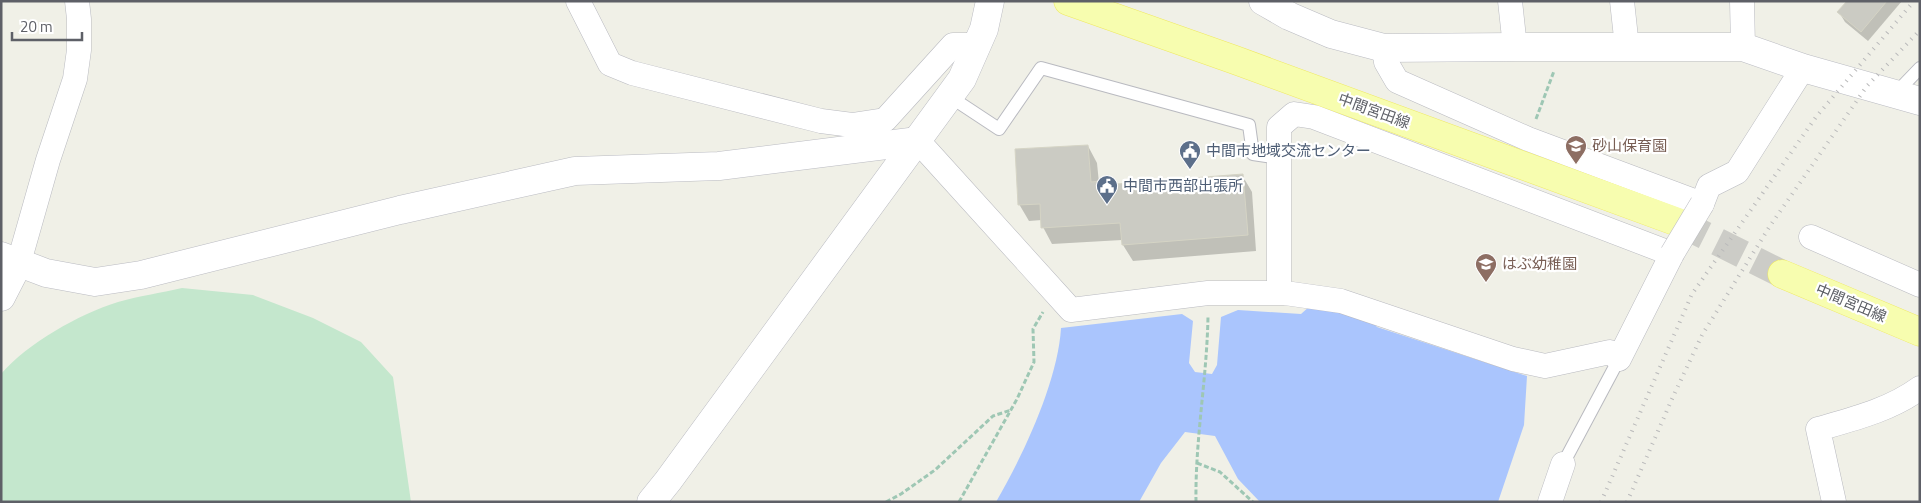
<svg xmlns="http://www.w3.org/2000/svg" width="1921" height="503" viewBox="0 0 1921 503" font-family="'Titillium Web','Noto Sans JP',sans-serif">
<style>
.green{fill:#c4e7cd}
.water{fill:#aac5fd}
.shadow{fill:#0003}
.building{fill:#cbcbc3;stroke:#d5d4c5}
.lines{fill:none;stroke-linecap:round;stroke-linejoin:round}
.primary-tunnel{stroke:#ccccc7;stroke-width:28;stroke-dasharray:28 14;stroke-linecap:butt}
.lane-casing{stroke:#b9bac0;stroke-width:14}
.street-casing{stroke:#b9bac0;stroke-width:25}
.secondary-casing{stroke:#babbc2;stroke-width:29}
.primary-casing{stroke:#efe961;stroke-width:29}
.path{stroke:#9ec7b4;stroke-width:3;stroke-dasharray:5 2.5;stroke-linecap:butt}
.lane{stroke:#fff;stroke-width:12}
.street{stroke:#fff;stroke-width:24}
.secondary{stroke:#fff;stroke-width:28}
.primary{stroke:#f7fdaf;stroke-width:28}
.rail{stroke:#b9b9ba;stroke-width:4;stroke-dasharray:1 6;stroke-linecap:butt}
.street-bridge-casing{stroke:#b9bac0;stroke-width:25;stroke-linecap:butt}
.street-bridge{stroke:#fff;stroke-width:24}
.labels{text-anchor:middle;stroke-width:4.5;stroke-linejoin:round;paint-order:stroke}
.street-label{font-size:15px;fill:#5e6067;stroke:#fff}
.education-label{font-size:15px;fill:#785e54;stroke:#fff;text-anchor:start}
.service-label{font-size:15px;fill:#4e5e75;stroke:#fff;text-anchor:start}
</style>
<rect width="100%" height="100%" fill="#f0f0e7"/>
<!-- green -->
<path class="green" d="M182 288 253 295 313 318 361 342 393 377 411 502H1V374C28 343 79 314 118 302 138 296 161 293 182 288Z"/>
<!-- water -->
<path class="water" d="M1310 306 1368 316 1377 327 1527 376 1524 425 1498 502H1260L1238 479 1215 436 1185 432 1161 463 1139 502H996C1023 456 1058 381 1061 328L1182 314 1193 321 1189 363 1195 372 1212 374 1217 365 1221 317 1238 310 1301 314Z"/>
<!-- shadow -->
<g class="shadow">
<polygon points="1848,1 1902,1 1868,41 1845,22 1839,12"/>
<polygon points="1088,146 1097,163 1099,183 1103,183 1105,186 1242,175 1252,192 1256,251 1133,261 1123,245 1122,240 1052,244 1043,227 1042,220 1029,221 1019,204"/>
</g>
<!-- building -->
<g class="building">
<polygon points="1847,1 1887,1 1861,32 1837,12"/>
<polygon points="1088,145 1091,182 1104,181 1104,185 1243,174 1248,235 1122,245 1120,223 1041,228 1040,204 1018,205 1015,149"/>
</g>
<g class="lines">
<!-- primary-tunnel -->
<polyline class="primary-tunnel" points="1680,223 1782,274"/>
<!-- lane casing -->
<g class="lane-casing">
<g id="lane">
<polyline points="1895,94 1920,68"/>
<polyline points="949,96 999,129 1041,68 1249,125 1253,154 1279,158"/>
<polyline points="1563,464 1619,359"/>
</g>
</g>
<!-- street casing -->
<g class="street-casing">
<g id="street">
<polyline points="578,1 610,64 632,73 821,121 852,125 885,120 953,45 976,45"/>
<polyline points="1510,1 1515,47"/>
<polyline points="1622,1 1627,47"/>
<polyline points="1742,1 1743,47"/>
<polyline points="1384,48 1386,62 1397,81 1528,139 1702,204 1709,186 1737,172 1803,68"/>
<polyline points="918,141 1071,310 1208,293 1285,293 1341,301 1513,359 1545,366 1610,352 1619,359 1672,254 1314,117 1294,114 1279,127 1279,293"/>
<polyline points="1811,237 1920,285"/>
<polyline points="19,262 48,160 75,79 79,50 79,19 77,1"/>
<polyline points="1550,502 1563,464"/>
<path d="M1834 502 1818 429C1853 419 1890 410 1920 388"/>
</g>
</g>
<!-- secondary casing -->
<g class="secondary-casing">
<g id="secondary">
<polyline points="1263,1 1289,16 1331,34 1384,48 1515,47 1743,47 1803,68 1920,101"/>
<polyline points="1,256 46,273 95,282 141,275 400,210 575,171 719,166 918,141"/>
<polyline points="1,297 19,262"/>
<polyline points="651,502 668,481 962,79 984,29 990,1"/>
</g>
</g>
<!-- primary casing -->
<g class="primary-casing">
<g id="primary">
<polyline points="1068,1 1235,60 1680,223"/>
<polyline points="1782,274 1920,332"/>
</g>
</g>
<!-- path -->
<g class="path">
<polyline points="1536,119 1554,71"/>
<polyline points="1197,463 1220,472 1253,502"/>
<polyline points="886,502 901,494 935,470 993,416 1011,410"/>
<polyline points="959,502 1017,399 1034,362 1033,329 1043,312"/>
<path d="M1196 502C1195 440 1207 378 1208 316"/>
</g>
<!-- lane -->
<use href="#lane" class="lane"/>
<!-- street -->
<use href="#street" class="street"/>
<!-- secondary -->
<use href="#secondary" class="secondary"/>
<!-- primary -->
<use href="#primary" class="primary"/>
<!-- rail -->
<g class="rail">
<polyline points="1601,502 1692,294 1816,117 1914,1"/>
<polyline points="1627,502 1672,399 1702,335 1770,226 1867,86 1920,30"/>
</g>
<!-- street-bridge casing -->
<g class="street-bridge-casing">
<polyline id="street-bridge" points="1672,254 1702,204"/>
</g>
<!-- street-bridge -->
<use href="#street-bridge" class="street-bridge"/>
</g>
<!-- icons -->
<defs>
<g id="school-pin" transform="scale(1.125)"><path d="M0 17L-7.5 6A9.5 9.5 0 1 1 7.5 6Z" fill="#8d6e63" stroke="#fff"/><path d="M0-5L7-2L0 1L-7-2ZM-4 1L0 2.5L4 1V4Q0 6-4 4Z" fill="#fff"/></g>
<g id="civic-pin" transform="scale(1.125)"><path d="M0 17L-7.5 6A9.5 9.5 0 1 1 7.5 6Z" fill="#5c6f8a" stroke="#fff"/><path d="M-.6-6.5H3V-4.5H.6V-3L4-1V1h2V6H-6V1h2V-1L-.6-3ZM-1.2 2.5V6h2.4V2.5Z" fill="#fff"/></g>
</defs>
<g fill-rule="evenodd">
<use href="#school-pin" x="1576" y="146"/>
<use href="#civic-pin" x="1190" y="151"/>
<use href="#civic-pin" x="1107" y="186"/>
<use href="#school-pin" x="1486" y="264"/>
</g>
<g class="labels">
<!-- street labels -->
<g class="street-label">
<text transform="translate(1374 111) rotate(20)" y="5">中間宮田線</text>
<text transform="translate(1851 303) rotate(23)" y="5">中間宮田線</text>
</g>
<!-- education labels -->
<g class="education-label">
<text x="1592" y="151">砂山保育園</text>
<text x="1502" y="269">はぶ幼稚園</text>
</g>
<!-- service labels -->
<g class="service-label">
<text x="1206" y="156">中間市地域交流センター</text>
<text x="1123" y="191">中間市西部出張所</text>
</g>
</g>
<!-- border -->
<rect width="1921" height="503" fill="none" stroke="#5e6067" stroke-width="5"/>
<!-- scale -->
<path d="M12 32v8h70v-8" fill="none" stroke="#5e6067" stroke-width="2.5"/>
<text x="20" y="32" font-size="15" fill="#5e6067" stroke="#ffffff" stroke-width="4" paint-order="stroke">20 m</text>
</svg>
